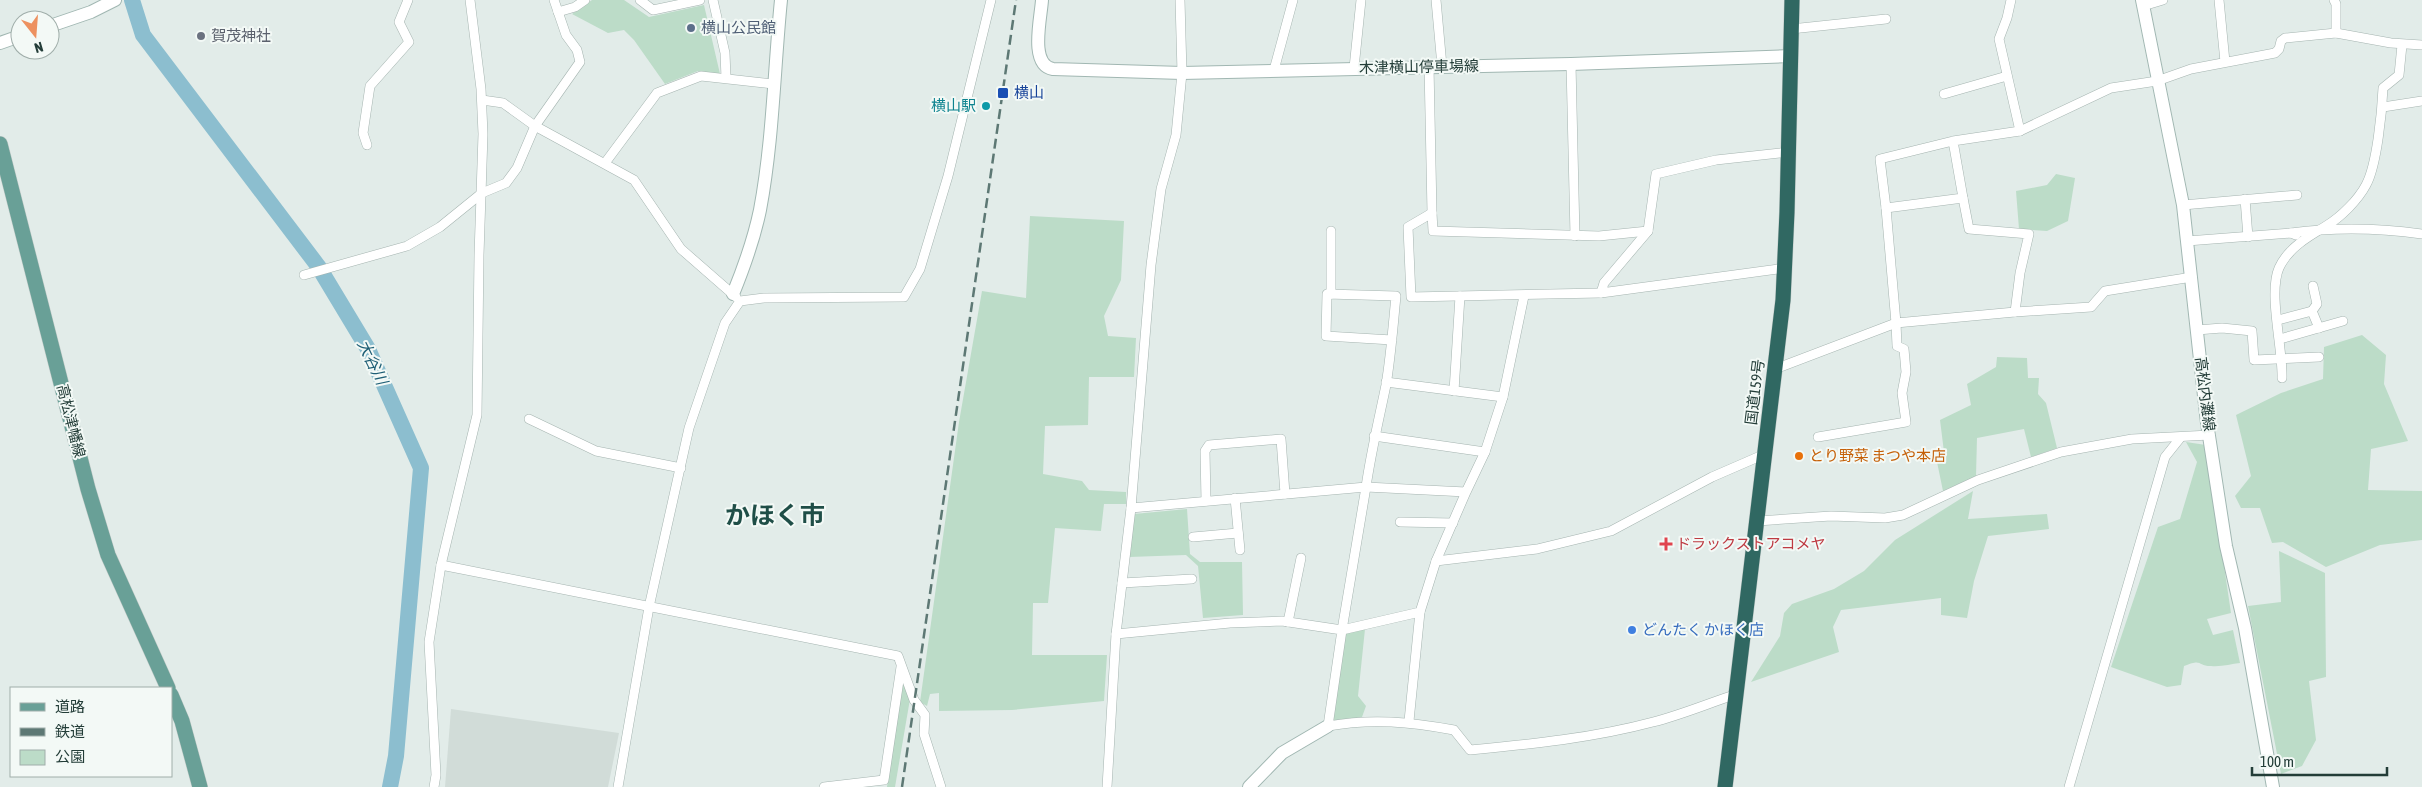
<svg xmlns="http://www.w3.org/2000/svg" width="2422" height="787" viewBox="0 0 2422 787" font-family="'Asap Condensed','Noto Sans JP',sans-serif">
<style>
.built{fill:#d1dcd8}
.green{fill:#bcdcc8}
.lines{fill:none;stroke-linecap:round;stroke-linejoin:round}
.river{stroke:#8cbecf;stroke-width:16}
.street-casing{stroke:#a5b4b0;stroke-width:10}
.secondary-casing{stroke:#a1b7b2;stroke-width:14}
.primary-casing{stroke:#c1c9c7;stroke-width:16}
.highway-casing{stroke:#c1c9c7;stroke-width:16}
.street{stroke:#fff;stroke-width:9}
.secondary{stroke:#fff;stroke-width:12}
.primary{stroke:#69a097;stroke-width:15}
.highway{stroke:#306862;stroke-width:15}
.rail{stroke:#5d7874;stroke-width:2.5;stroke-dasharray:10 5;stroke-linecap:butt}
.service-dot{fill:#5c6f8a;stroke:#f3f9f6;stroke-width:2}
.worship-dot{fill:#6b7280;stroke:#f3f9f6;stroke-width:2}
.transit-dot{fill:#1a4fb4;stroke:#f3f9f6;stroke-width:2}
.culture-dot{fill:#0f9aa8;stroke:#f3f9f6;stroke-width:2}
.food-dot{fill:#e8710a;stroke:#f3f9f6;stroke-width:2}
.health-dot{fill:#e0444e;stroke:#f3f9f6;stroke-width:2}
.shop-dot{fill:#3f7fe0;stroke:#f3f9f6;stroke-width:2}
.labels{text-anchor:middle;stroke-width:4;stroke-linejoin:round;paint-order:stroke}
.service-label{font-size:15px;fill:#4e5e75;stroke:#f3f9f6;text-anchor:start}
.worship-label{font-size:15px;fill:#5b616d;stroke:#f3f9f6;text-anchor:start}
.street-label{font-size:15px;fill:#233d38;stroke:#f3f9f6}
.transit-label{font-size:15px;fill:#164399;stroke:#f3f9f6;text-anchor:start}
.culture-label{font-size:15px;fill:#0d838f;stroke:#f3f9f6;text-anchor:end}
.food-label{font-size:15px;fill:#c56008;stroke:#f3f9f6;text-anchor:start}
.health-label{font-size:15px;fill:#be3a42;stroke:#f3f9f6;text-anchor:start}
.shop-label{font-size:15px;fill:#366cbe;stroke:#f3f9f6;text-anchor:start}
.water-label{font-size:16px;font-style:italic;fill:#1f5f76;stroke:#f3f9f6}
.town-label{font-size:25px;font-weight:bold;fill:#1f4e47;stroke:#f3f9f6}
</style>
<rect width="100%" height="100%" fill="#e2ece9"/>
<!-- built -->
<polygon class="built" points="451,709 619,733 608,787 445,787"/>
<!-- green -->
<g class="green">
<polygon points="592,0 624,0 649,17 704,5 720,74 698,71 665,84 634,40 624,30 608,33 572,14"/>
<polygon points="2056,174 2075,178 2068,221 2047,231 2019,229 2016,191 2047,185"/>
<polygon points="1030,216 1124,221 1121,280 1104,316 1108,336 1136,338 1134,377 1089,377 1088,425 1045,426 1043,474 1082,481 1089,490 1126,492 1126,504 1104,504 1101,531 1055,528 1048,603 1033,603 1032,655 1107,655 1104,701 1012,710 939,711 939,693 930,694 927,706 920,702 959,422 982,291 1026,298"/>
<polygon points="2362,335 2386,355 2384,384 2408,441 2371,449 2368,490 2422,491 2422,540 2380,545 2326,567 2283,542 2272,543 2260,508 2241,508 2235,496 2251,476 2236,415 2281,393 2323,379 2324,347"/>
<polygon points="1997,357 2027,358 2028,378 2039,378 2038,394 2046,403 2057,448 2031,457 2024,429 1977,438 1976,476 1943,491 1937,462 1945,460 1940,420 1971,405 1967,384 1996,367"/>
<path d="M2186 442 2206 445 2231 613 2207 619 2213 635 2233 630 2240 663C2231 664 2221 667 2211 666 2197 666 2203 658 2184 666L2181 685 2167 687 2111 667 2158 527 2180 519 2197 462Z"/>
<polygon points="1973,491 1968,519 2047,514 2049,529 1988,536 1974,581 1967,618 1941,615 1941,598 1841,610 1833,627 1839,652 1751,682 1780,636 1784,613 1792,604 1834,589 1864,571 1895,540"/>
<polygon points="1187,509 1190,554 1200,562 1242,562 1243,615 1203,618 1198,566 1186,555 1129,557 1134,514"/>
<polygon points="2279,551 2325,573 2326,677 2309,681 2316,740 2302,766 2281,774 2248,606 2281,602"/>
<polygon points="1365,629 1358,696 1366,706 1362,717 1333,722 1344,634"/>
<polygon points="902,676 910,699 895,787 887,787"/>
</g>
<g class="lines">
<!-- river -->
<polyline class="river" points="132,0 143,35 318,266 368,349 421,468 396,756 390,787"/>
<!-- street casing -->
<g class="street-casing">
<g id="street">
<polyline points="640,0 653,10 700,0"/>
<polyline points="713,0 725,53 726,78"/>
<path d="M1180 0 1182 73 1176 135 1161 189 1151 265 1131 508 1366 487C1371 452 1379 419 1386 385 1391 355 1393 326 1396 296L1327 294 1326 336 1392 340"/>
<polyline points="1436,0 1442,66"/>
<polyline points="2011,0 2007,18 1999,39 2020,131"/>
<polyline points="2219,0 2225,62"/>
<polyline points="2334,0 2336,4 2336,33 2391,43 2422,45"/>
<polyline points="2143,6 2163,0"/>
<polyline points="558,12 575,7 585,0"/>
<polyline points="1791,29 1886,19"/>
<polyline points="1571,64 1575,236"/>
<polyline points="1429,66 1432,213"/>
<polyline points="1354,68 1361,0"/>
<polyline points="1274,70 1293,0"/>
<polyline points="1944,94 2007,76"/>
<polyline points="482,100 503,103 535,126 580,62 577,50 566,35 554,0"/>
<polyline points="2383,107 2422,101"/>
<polyline points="1953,141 1963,198 1886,208 1880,159 1953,141 2020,131 2111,88 2157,81 2191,69 2275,53 2279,49 2281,41 2285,38 2336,33"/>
<polyline points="367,145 363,133 370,86 409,42 399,22 408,0"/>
<polyline points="605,163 657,93 701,76 773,84"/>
<polyline points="2245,199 2248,237"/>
<polyline points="2183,205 2297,195"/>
<polyline points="1886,208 1896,323 2015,312 2020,273 2029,234 1969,229 1963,198"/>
<polyline points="1331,231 1331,294"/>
<path d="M2291 233C2336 227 2378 228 2422 234"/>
<polyline points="2187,241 2291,233 2296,235"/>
<polyline points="1785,268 1601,293 1604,283 1648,231 1656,174 1716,160 1789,152"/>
<polyline points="304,275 407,246 440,227 482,193 506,183 517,168 535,126 634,180 681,249 736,297"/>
<polyline points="1601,293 1411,297 1408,227 1432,213 1433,231 1599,236 1648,231"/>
<polyline points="2312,311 2317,304 2313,286"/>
<polyline points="2015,312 2091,307 2105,291 2192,277"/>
<polyline points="2278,320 2312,311 2319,328"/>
<polyline points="2197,330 2222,328 2252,331 2254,360 2319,357"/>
<polyline points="2280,339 2343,321"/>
<polyline points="1775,369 1896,323 1897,346 1904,349 1906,372 1902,393 1906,422 1818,437"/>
<path d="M2282 378C2283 349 2268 293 2279 268 2288 248 2309 236 2326 226 2341 217 2358 200 2366 185 2377 165 2382 111 2383 88L2399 75 2402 45"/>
<polyline points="1386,382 1503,397"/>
<polyline points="1454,391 1460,296"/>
<polyline points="529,419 596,451 681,468"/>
<polyline points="1374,436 1485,452"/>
<polyline points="1466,492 1436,561 1420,612 1342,630 1366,487 1466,492 1485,452 1503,397 1524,296"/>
<polyline points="1235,498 1240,550"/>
<polyline points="1206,501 1205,451 1209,445 1281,439 1285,494"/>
<path d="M1131 508 1116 634 1230 623 1282 621 1342 630 1328 726C1373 718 1410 722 1454 730L1470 750C1532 744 1593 738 1653 722 1681 715 1709 703 1737 694"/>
<polyline points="1757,521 1831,516 1885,518 1903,515 1978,480 2061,452 2132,439 2210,435"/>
<polyline points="1400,522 1453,523"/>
<polyline points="1193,537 1238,533"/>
<polyline points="1436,561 1537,549 1611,531 1712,477 1765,454"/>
<polyline points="441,565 477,415 479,255 483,134 481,89 470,0"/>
<polyline points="1122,583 1192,579"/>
<polyline points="1288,622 1301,558"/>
<polyline points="1409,721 1420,612"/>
<polyline points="434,787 436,775 429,642 441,565 898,656 914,700 925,715 924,734 941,787"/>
<polyline points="618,787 649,607 689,428 725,323 740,301 764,298 904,297 920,269 948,176 991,0"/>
<polyline points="824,787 884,780 901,667"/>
<polyline points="1107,787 1116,634"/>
<polyline points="2069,787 2165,457 2181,437"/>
</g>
</g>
<!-- secondary casing -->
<g class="secondary-casing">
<g id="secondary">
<path d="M1042 0C1041 18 1029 65 1053 69L1182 73 1571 64 1791 56"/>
<polyline points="2142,0 2183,205 2207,423 2226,546 2245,628 2273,787"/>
<polyline points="50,26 91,12 115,0"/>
<polyline points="0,43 20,36"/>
<path d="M733 294C744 267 754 239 760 210 773 141 774 70 781 0"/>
<polyline points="1249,787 1282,753 1328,726"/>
</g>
</g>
<!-- primary casing -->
<g class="primary-casing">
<g id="primary">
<polyline points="0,144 88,489 108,555 168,688"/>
<polyline points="171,695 182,721 200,787"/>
</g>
</g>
<!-- highway casing -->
<g class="highway-casing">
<polyline id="highway" points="1725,787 1783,300 1787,212 1792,0"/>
</g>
<!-- street -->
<use href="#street" class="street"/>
<!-- secondary -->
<use href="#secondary" class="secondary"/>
<!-- primary -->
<use href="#primary" class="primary"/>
<!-- highway -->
<use href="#highway" class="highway"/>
<!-- rail -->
<polyline class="rail" points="902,787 1016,0"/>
</g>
<!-- markers -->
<circle class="service-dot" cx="691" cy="28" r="5"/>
<circle class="worship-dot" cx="201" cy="36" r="5"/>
<rect class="transit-dot" x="997" y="87" width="12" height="12" rx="2.5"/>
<circle class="culture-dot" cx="986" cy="106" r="5"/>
<circle class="food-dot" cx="1799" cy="456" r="5"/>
<path class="health-dot" d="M1663.5 536.5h5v5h5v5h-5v5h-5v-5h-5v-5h5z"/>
<circle class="shop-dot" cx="1632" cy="630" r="5"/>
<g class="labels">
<!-- service labels -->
<g class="service-label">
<text x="701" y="33">横山公民館</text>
</g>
<!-- worship labels -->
<g class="worship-label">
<text x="211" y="41">賀茂神社</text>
</g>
<!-- street labels -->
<g class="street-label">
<text transform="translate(1419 67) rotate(-1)" y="5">木津横山停車場線</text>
<text transform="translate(1755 392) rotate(-83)" y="5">国道159号</text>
<text transform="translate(2205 394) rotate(83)" y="5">高松内灘線</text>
<text transform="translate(71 421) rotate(76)" y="5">高松津幡線</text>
</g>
<!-- transit labels -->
<g class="transit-label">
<text x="1014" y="98">横山</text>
</g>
<!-- culture labels -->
<g class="culture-label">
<text x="976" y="111">横山駅</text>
</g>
<!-- food labels -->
<g class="food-label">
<text x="1809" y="461">とり野菜 まつや本店</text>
</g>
<!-- health labels -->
<g class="health-label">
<text x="1676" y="549">ドラックストアコメヤ</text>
</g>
<!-- shop labels -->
<g class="shop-label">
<text x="1642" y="635">どんたく かほく店</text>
</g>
<!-- water labels -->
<g class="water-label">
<text transform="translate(373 362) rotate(64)" y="6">大谷川</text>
</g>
<!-- town labels -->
<g class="town-label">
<text x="775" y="524">かほく市</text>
</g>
</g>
<!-- legend -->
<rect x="10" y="687" width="162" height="90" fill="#f3f9f6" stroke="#a0aeaa"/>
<rect x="20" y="703" width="25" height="8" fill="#69a097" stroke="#a0aeaa"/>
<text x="55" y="712" font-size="15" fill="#233d38">道路</text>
<rect x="20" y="728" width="25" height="8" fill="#5d7874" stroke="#a0aeaa"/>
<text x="55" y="737" font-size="15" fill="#233d38">鉄道</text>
<rect x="20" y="750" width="25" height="15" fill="#bcdcc8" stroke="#a0aeaa"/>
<text x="55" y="762" font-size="15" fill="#233d38">公園</text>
<!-- north arrow -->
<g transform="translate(35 35) rotate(163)"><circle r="24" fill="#f3f9f6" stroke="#a0aeaa"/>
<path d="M0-4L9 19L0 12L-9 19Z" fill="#ed9160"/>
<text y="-8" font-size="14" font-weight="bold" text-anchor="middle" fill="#233d38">N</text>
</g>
<!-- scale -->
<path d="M2252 767v8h135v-8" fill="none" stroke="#233d38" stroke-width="2.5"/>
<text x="2260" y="767" font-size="15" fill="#233d38" stroke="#f3f9f6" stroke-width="4" paint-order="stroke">100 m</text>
</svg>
